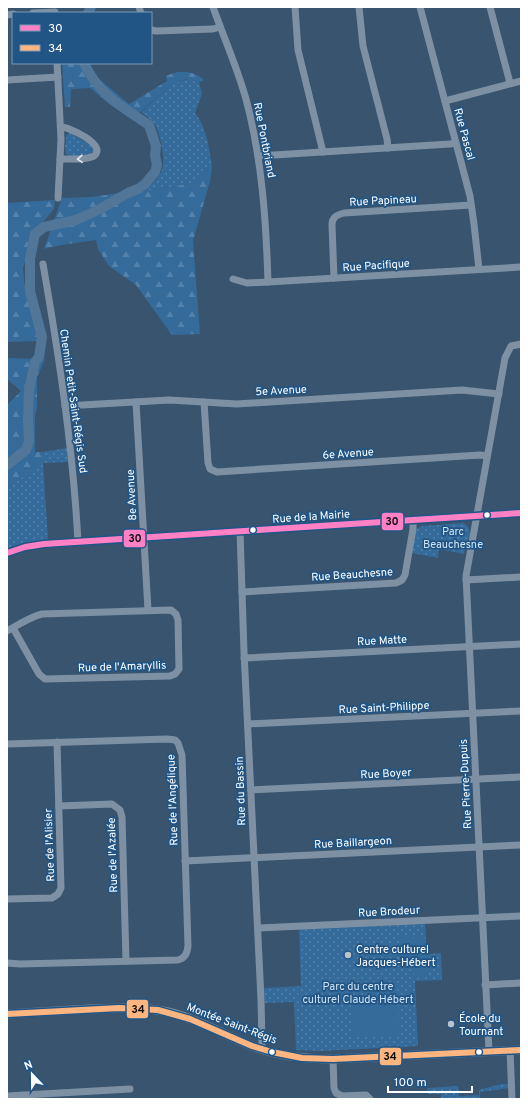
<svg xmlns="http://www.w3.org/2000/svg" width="528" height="1106" viewBox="0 0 528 1106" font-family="Overpass,sans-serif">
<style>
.grass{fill:url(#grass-dots)}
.forest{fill:url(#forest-firs)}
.pitch{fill:#356b9b}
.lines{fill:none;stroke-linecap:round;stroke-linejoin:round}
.river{stroke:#527697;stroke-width:10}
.street{stroke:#7e91a4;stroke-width:7}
.secondary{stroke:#798ea0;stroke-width:9}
.bus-1-casing{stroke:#215585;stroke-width:9}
.bus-2-casing{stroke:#215585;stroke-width:9}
.bus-1{stroke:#ff80c5;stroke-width:6}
.bus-2{stroke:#ffb580;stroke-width:6}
.oneway{stroke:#e5e9ed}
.bus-dot{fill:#fff;stroke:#215585;stroke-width:1.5}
.poi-dot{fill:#b9c3cc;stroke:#215585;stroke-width:1.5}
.labels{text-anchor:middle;stroke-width:3.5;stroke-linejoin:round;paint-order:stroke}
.street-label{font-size:11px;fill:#fff;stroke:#215585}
.park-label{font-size:11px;fill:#cee4f7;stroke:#215585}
.poi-label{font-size:11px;fill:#fff;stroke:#215585;text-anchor:start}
.line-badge{stroke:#215585;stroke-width:1.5}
.pale-badge-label{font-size:11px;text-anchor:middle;font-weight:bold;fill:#111}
</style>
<defs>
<pattern id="grass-dots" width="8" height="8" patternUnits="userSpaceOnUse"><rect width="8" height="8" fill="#356b9b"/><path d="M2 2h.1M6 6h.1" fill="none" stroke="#5381aa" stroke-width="1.8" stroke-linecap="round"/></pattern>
<pattern id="forest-firs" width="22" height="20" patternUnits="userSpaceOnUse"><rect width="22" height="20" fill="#356b9b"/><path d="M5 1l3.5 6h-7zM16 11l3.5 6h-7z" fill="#5381aa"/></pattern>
</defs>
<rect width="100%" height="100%" fill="#38546e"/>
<!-- grass -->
<g class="grass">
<path d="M188 79 199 82 202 94 195 113C207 128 209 148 212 167L204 169 196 183 144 191C151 185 158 179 162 170 166 159 160 130 153 122 149 118 145 115 141 112L174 83Z"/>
<path d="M70 133 91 145 94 150C91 157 68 159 66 153 64 149 66 141 66 137V135Z"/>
<polygon points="67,448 68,462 43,463 48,540 22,544 7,549 7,487 19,480 43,459 43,452"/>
<path d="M463 523C473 528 469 537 467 546H465L464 554 439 549 438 558 412 553 416 529 422 526Z"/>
<polygon points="425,923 427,954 441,953 442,980 415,981 418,1046 322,1051 296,1050 294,1002 265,1003 264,988 301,986 299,929"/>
<polygon points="501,1084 509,1084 509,1088 480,1092 480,1099 441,1099 441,1094 428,1094 427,1088 458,1086 459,1096 479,1095 479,1090"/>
</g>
<!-- forest -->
<g class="forest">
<path d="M62 63H89L98 78 129 104 167 81 166 76C178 70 192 70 203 79V81L199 82 187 79 174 83 133 118 109 104 90 88 71 89 70 107H65Z"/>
<path d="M212 167 210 181 193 241 200 334 172 335 136 285 109 266 98 249 96 240C78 243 61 244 44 249L62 198 90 197 113 194 124 191H144L195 183 204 169Z"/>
<polygon points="55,200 54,209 33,234 23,268 25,290 34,318 39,341 7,342 7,203"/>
<polygon points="7,358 45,359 37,377 37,408 35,416 35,452 43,452 43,459 19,480 7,487 7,405 21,391 7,379"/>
</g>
<!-- pitch -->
<g class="pitch">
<polygon points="423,936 424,949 401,950 400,937"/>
<polygon points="426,954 427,977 414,978 413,955"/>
<polygon points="398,1002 399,1035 353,1037 352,1003"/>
</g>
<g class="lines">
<!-- river -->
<g class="river">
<polyline points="88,13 91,7"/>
<path d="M7 465 26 450 29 441 28 420 29 390 35 362 39 357 42 337 30 291V259L35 234 44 227 76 220 98 210 128 193 138 189 145 184 155 172 157 165 155 155 156 146 149 125C121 106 99 95 84 63"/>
</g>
<!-- street -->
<g class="street">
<polyline points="139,7 141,13"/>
<path d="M213 7C224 38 237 67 246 99 262 159 266 220 268 282"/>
<polyline points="295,7 298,50 323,152"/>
<polyline points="359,7 363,46 387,139 388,148"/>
<polyline points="420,7 470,196 474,224 479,269"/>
<polyline points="490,7 510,83"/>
<polyline points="33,13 55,12"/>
<polyline points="7,15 13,14"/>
<polyline points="151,30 156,31 213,29 220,27"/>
<polyline points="57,63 61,139 58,198"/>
<polyline points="7,80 58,77"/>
<polyline points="445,101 521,81"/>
<polyline points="258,156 450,144 456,143"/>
<path d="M60 159C67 159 88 160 94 156 108 145 69 127 61 127"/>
<path d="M43 264C59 356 73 448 78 542"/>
<path d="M334 278 332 225C332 217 337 215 344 213L471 205"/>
<polyline points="233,279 247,283 268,282 521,267"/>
<polyline points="136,402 148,610"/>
<polyline points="204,402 208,463 210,469 217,472 480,455 487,456"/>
<polyline points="65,406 169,400 237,404 462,390 499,394"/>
<polyline points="240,531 244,652 261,999 262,1043 262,1049"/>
<polyline points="7,553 25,547 44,544 521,513"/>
<polyline points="466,580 521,577"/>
<polyline points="242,592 396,583 402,580 405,575 413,529 413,520"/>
<path d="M7 631C18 625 30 617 42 614L171 610 176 614 178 620 179 669 175 674 170 676 45 679 39 674 13 628"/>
<polyline points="244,658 521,644"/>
<polyline points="248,724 521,711"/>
<path d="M7 744 167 739 175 740 178 743 182 755 188 946C187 954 185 958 178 960L20 964 7 963"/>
<polyline points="251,790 521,777"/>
<polyline points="59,806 112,804 120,810 122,817 126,961"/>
<polyline points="185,861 521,845"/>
<polyline points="7,899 52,898 58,894 61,888 57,742"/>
<polyline points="258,928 521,916"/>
<polyline points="485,985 521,983"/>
<polyline points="510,1050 512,1099"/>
<polyline points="489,1051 466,576 505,358 511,346 521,344"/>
<polyline points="333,1059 334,1088 336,1093 342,1096 366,1095 370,1099"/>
<polyline points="7,1096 130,1089"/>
</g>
<!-- secondary -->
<path class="secondary" d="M7 1014C34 1012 62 1011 89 1009 115 1008 142 1006 168 1012 198 1019 224 1035 252 1046 278 1056 305 1059 333 1059L521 1050"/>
<!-- bus-1 casing -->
<g class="bus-1-casing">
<polyline id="bus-1" points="7,553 25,547 44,544 521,513"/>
</g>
<!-- bus-2 casing -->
<g class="bus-2-casing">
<polyline id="bus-2" points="7,1014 119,1008 158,1010 190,1019 252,1046 272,1052 302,1058 333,1059 521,1050"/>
</g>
<!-- bus-1 -->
<use href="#bus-1" class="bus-1"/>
<!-- bus-2 -->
<use href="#bus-2" class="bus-2"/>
</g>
<!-- one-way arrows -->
<defs><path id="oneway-chevron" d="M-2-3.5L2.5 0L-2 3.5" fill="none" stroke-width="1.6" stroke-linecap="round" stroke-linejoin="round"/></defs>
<use class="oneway" href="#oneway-chevron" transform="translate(80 159) rotate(177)"/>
<!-- markers -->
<g class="bus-dot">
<circle cx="487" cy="515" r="3.5"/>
<circle cx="253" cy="530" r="3.5"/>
<circle cx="272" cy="1052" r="3.5"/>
<circle cx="479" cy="1052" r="3.5"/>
</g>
<g class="poi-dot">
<circle cx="348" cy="955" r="4"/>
<circle cx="451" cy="1024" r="4"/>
</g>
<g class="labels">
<!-- street labels -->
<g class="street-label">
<text transform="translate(465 134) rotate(75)" y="4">Rue Pascal</text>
<text transform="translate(265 140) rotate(79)" y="4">Rue Pontbriand</text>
<text transform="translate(383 200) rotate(-3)" y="4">Rue Papineau</text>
<text transform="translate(376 265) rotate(-4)" y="4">Rue Pacifique</text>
<text transform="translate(281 390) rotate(-3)" y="4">5e Avenue</text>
<text transform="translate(74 401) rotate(82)" y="4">Chemin Petit-Saint-Régis Sud</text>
<text transform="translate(348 453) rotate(-4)" y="4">6e Avenue</text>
<text transform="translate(131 495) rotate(-93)" y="4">8e Avenue</text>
<text transform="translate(311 516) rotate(-4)" y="4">Rue de la Mairie</text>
<text transform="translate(352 574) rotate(-4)" y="4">Rue Beauchesne</text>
<text transform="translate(382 640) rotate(-3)" y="4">Rue Matte</text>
<text transform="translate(122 666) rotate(-2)" y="4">Rue de l'Amaryllis</text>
<text transform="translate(384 707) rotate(-3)" y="4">Rue Saint-Philippe</text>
<text transform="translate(386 773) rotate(-3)" y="4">Rue Boyer</text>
<text transform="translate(465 784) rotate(-93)" y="4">Rue Pierre-Dupuis</text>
<text transform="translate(240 791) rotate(-92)" y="4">Rue du Bassin</text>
<text transform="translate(172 800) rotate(-92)" y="4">Rue de l'Angélique</text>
<text transform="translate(353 842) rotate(-3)" y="4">Rue Baillargeon</text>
<text transform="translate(49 845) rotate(-92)" y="4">Rue de l'Alisier</text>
<text transform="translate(112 855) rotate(-92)" y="4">Rue de l'Azalée</text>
<text transform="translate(389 911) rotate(-3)" y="4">Rue Brodeur</text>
<text transform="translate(232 1023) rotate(21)" y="4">Montée Saint-Régis</text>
</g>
<!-- park labels -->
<g class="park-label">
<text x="453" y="535">Parc<tspan x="453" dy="13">Beauchesne</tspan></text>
<text x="358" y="990">Parc du centre<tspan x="358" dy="13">culturel Claude Hébert</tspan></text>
</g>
<!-- poi labels -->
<g class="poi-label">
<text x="356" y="953">Centre culturel<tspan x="356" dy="13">Jacques-Hébert</tspan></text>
<text x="459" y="1022">École du<tspan x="459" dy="13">Tournant</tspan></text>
</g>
</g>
<g class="line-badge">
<rect x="381" y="512" width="23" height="19" rx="4" fill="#ff80c5"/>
<rect x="123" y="529" width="23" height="19" rx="4" fill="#ff80c5"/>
<rect x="126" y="999" width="23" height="20" rx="4" fill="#ffb580"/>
<rect x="379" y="1047" width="23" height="19" rx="4" fill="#ffb580"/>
</g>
<g class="pale-badge-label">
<text x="392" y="525">30</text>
<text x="135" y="542">30</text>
<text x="138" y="1013">34</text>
<text x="390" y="1060">34</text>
</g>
<!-- border -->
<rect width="528" height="1106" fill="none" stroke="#ffffff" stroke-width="16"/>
<!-- legend -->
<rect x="12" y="12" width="140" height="52" fill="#215585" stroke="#7a99b6"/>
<rect x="20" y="25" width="20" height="6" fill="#ff80c5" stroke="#7a99b6"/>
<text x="48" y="32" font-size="12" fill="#ffffff">30</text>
<rect x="20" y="45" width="20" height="6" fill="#ffb580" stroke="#7a99b6"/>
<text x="48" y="52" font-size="12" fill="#ffffff">34</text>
<!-- north arrow -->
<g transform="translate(32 1074) rotate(338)" stroke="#215585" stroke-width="3" paint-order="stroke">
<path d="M0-3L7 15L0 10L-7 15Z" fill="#ffffff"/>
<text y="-6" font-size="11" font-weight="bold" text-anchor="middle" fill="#ffffff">N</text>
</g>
<!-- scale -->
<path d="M388 1086v6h84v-6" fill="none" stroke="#ffffff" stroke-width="2"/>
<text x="394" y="1086" font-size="12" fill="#ffffff" stroke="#215585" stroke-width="3" paint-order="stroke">100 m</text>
</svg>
